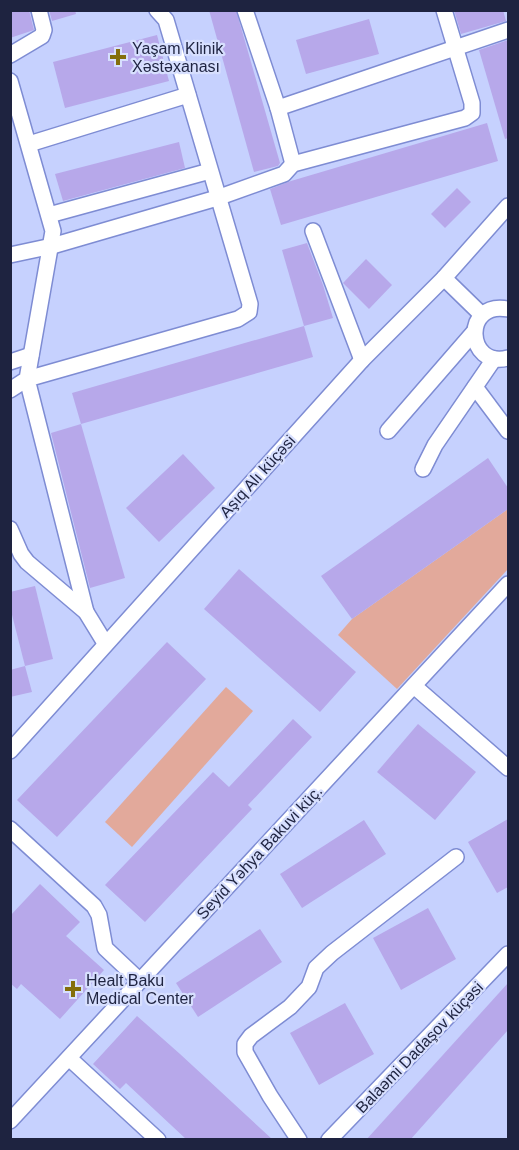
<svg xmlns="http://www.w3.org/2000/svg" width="519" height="1150" viewBox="0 0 519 1150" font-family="Helvetica,sans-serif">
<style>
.green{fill:#e2a99b}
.building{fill:#b7a8ea}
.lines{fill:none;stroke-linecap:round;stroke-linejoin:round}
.minor-casing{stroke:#7e8cd3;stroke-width:18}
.minor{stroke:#fff;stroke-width:15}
.poi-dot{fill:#846e0c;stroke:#d7dffe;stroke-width:2}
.labels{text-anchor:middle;stroke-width:4.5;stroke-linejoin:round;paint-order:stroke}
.poi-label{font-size:16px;fill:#1e2340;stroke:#d7dffe;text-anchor:start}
.street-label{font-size:16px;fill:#1e2340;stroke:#d7dffe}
</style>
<rect width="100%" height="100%" fill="#c6d1fe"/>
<!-- green -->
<g class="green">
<polygon points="508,509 508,569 397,689 338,635 352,619"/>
<polygon points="226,687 253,711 132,847 105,822"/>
</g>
<!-- building -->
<g class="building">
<polygon points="10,10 29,10 34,30 10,38"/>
<polygon points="49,10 75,10 76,14 52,21"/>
<polygon points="209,10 236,10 280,163 278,166 254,172"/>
<polygon points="454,10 503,10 506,21 461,34"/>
<polygon points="369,19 379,54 306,74 296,40"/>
<polygon points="157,35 169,81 65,108 53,62"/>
<polygon points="508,40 508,138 505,139 479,50"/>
<polygon points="487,123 498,161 281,225 270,189 291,181"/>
<polygon points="179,142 185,168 63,201 55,174"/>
<polygon points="457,188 471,202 445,228 431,214"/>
<polygon points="307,243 323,285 333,318 304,326 282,250"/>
<polygon points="366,259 392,285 369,309 343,283"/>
<polygon points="304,326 313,357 81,424 72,393"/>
<polygon points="81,424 125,578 90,588 51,433"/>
<polygon points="183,454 215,488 159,542 126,508"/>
<polygon points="488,458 508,488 508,509 352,619 321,576"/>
<polygon points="239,569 356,672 320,712 204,609"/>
<polygon points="35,586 53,659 25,666 10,607 10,592"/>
<polygon points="167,642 206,679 57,837 17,800"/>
<polygon points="25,666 32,692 10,697 10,670"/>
<polygon points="293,719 312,737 248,805 252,809 145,922 105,885 213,772 229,787"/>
<polygon points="418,724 476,772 435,820 377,772"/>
<polygon points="508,819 508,887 497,893 468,842"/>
<polygon points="364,820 386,854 302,908 280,874"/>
<polygon points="40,884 80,922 66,936 104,970 60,1019 21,984 17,989 10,983 10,916"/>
<polygon points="428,908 456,959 401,990 373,938"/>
<polygon points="260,929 282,962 198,1017 176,983"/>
<polygon points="508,983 508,1030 410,1140 366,1140"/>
<polygon points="345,1003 374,1054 319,1085 290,1033"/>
<polygon points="137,1016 180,1054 273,1140 187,1140 126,1083 120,1089 93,1064"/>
</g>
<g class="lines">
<!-- minor casing -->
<g class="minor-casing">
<g id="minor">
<polyline points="245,10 278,108 293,164"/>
<polyline points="10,55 42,36 44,30 39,10"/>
<polyline points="10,81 53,231 27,379 10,390"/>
<polyline points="278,108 508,30"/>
<polyline points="29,144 188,95"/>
<polyline points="49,215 210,171"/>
<polyline points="313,231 362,360"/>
<polyline points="10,255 52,246 217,198 284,174 293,164 465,118 472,113 472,103 444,10"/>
<polyline points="444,278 482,315"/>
<path d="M508 309C462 300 466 369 508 358"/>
<polyline points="10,362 31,355"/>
<polyline points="475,387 508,431"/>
<polyline points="388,431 474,332"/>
<polyline points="423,469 435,445 494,359"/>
<polyline points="10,529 21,554 27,562 86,612 105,643"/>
<polyline points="86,612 27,379 238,319 249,312 250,304 166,20 157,10"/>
<polyline points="414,686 508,768"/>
<polyline points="10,751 362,360 444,278 508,206"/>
<polyline points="10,829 94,906 99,915 105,948 140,981"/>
<polyline points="69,1058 158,1140"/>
<polyline points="10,1121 508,584"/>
<polyline points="299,1140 270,1096 245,1052 245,1044 251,1036 290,1007 309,987 316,968 332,953 456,857"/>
<polyline points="329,1140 508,954"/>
</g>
</g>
<!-- minor -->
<use href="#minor" class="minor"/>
</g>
<!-- markers -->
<g class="poi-dot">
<path d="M115 48h6v6h6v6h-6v6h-6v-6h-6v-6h6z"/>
<path d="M70 980h6v6h6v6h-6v6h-6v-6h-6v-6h6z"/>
</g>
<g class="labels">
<!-- poi labels -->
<g class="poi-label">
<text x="132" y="54">Yaşam Klinik<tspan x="132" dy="18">Xəstəxanası</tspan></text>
<text x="86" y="986">Healt Baku<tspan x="86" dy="18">Medical Center</tspan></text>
</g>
<!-- street labels -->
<g class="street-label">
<text transform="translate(257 476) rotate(-48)" y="6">Aşıq Alı küçəsi</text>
<text transform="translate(259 852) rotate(-47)" y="6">Seyid Yəhya Bakuvi küç.</text>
<text transform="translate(419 1047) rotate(-46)" y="6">Balaəmi Dadaşov küçəsi</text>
</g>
</g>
<!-- border -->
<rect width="519" height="1150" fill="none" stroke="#1e2340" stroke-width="24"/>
</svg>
